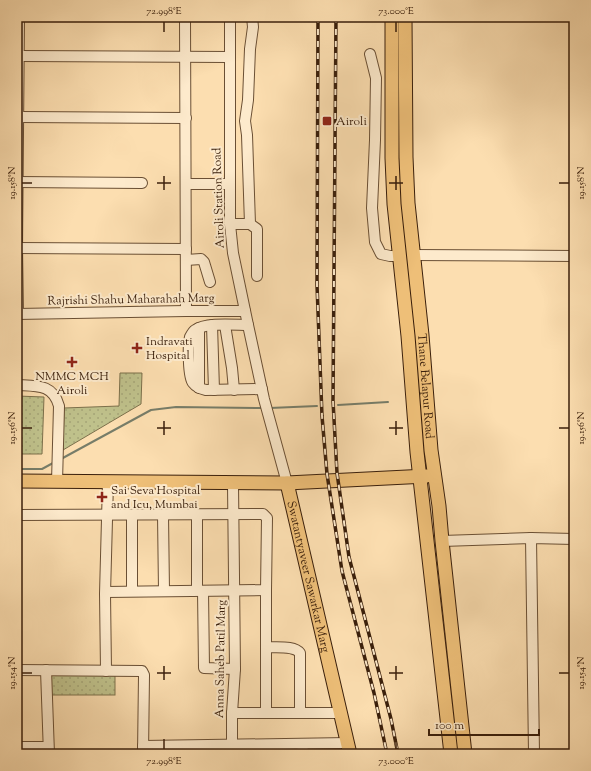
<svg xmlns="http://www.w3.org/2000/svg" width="591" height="771" viewBox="0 0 591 771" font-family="'Sorts Mill Goudy',serif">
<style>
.grass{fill:url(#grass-dots);stroke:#7c704b}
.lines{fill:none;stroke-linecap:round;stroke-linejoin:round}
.stream{stroke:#777d69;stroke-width:2}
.minor-casing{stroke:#6a4f34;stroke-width:12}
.major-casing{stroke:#3a1f0b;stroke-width:15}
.minor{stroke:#fdeacc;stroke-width:10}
.major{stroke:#eebf78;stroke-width:13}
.rail-casing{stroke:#3a1f0b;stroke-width:3.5}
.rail{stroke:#fdeacc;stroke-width:2;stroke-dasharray:6;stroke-linecap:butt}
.ticks{fill:none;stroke:#3a1f0b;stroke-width:1.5}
.poi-dot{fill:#8f2418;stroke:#fdeacc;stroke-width:1.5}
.labels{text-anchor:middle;stroke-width:4;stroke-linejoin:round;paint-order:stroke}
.poi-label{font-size:12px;fill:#3a1f0b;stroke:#fdeacc;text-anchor:start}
.street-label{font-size:12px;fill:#3a1f0b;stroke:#fdeacc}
.neatline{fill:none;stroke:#3a1f0b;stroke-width:1.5}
.ticks-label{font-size:10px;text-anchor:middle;fill:#3a1f0b}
</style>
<defs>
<pattern id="grass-dots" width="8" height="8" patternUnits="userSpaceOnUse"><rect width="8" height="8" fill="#bfc18b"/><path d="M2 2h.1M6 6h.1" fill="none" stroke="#a5a577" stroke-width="1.8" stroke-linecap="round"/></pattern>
</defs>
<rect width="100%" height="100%" fill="#fcdeb0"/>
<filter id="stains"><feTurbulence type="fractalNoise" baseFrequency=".005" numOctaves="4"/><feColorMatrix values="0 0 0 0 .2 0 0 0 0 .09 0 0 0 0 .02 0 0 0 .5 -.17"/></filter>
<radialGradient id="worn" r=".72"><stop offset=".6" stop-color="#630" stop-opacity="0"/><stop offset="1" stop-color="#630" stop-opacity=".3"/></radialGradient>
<!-- grass -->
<g class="grass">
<polygon points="120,373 142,373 141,404 63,450 64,408 119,406"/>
<polygon points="17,396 44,397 42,454 17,454"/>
<rect x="49" y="673" width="66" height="22"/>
</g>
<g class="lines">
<!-- stream -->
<g class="stream">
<polyline points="338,405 388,402"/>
<polyline points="270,408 317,406"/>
<polyline points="61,459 151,410 176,407 264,408"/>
<polyline points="17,469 42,469 53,463"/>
</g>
<!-- minor casing -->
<g class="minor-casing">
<g id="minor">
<polyline points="185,17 186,311"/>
<polyline points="230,17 230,224 233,253 248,325 264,399 287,483"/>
<polyline points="370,54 376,78 375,140 372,208 375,242 381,254 390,256 399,256"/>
<polyline points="19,56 230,57"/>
<polyline points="19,117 186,118"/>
<polyline points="17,182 142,183"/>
<polyline points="186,184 229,184"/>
<polyline points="230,224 250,224 257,229 257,276"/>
<polyline points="250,224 247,135 245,121 248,100 250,49 253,27 252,17"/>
<polyline points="17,248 186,249"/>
<polyline points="413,255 574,256"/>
<polyline points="186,260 201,259 204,262 210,282"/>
<polyline points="17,314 186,311 245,311"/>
<polyline points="18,314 17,248 19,17"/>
<polyline points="212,325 214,390"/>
<polyline points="225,325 232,368 234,390"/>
<path d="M248 325C235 325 206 322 195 330 193 331 191 335 190 337 188 345 188 377 193 383 196 387 201 389 206 390L262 389"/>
<polyline points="199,328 199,388"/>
<path d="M17 385C37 386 53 384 59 406L57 482"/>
<polyline points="17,515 263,514 267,518 266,590 106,592"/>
<polyline points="132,515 132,591"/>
<polyline points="163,515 164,591"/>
<polyline points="531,538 534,754"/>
<polyline points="442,541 531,538 574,539"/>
<polyline points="197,590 197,515"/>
<polyline points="266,590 266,713"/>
<polyline points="203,591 204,668 235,669"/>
<path d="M266 647C276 648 294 645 300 653V713"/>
<polyline points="17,670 142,671 144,675 143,754"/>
<polyline points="46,670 49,754"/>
<polyline points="106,671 105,594 108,482"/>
<polyline points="232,713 341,713"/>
<polyline points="143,746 348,743"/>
<polyline points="17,747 48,747"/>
<polyline points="232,754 232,713 235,669 233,484"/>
<polyline points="302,754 303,744"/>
</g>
</g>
<!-- major casing -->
<g class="major-casing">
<g id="major">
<polyline points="392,17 392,158 394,204 408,336 417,452 451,754"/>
<path id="s1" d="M405 17 406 157 408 203 422 335 431 450 439 506 442 541 465 754"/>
<polyline points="17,481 287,483 427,476"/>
<path id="s2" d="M287 483 350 754"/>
</g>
</g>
<!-- minor -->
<use href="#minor" class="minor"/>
<!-- major -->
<use href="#major" class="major"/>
<!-- rail casing -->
<g class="rail-casing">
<g id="rail">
<polyline points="318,17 317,285 322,416 327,474 342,571 374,693 387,754"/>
<polyline points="336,17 333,401 337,473 349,557 391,719 398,754"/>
</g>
</g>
<!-- rail -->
<use href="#rail" class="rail"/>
</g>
<!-- ticks -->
<path class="ticks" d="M164 22V32M396 22V32M164 176V190M396 176V190M22 183H32M157 183H171M389 183H403M559 183H569M164 421V435M396 421V435M22 428H32M157 428H171M389 428H403M559 428H569M164 666V680M396 666V680M22 673H32M157 673H171M389 673H403M559 673H569M164 739V749M396 739V749"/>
<!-- markers -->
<g class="poi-dot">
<rect x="322" y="116" width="10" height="10" rx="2"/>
<path d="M135 342h4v4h4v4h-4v4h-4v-4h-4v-4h4z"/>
<path d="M70 356h4v4h4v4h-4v4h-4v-4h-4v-4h4z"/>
<path d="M100 491h4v4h4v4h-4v4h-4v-4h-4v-4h4z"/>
</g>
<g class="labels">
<!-- poi labels -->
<g class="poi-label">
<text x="336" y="125">Airoli</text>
<text x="146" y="345">Indravati<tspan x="146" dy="14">Hospital</tspan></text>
<text x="72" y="380" text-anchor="middle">NMMC MCH<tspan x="72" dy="14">Airoli</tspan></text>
<text x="111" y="494">Sai Seva Hospital<tspan x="111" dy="14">and Icu, Mumbai</tspan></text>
</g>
<!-- street labels -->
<g class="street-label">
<text transform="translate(218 198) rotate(-92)" y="4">Airoli Station Road</text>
<text transform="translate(131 299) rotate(-1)" y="4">Rajrishi Shahu Maharahah Marg</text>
<text dy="4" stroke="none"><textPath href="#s1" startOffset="370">Thane Belapur Road</textPath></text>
<text dy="4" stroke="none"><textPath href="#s2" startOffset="96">Swatantyaveer Sawarkar Marg</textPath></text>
<text transform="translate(220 659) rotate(-89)" y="4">Anna Saheb Patil Marg</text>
</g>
</g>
<!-- margin -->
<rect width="591" height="771" fill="none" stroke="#fcdeb0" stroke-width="44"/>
<!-- scale -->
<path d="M429 729v6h110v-6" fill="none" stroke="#3a1f0b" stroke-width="2"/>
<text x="435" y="729" font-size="12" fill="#3a1f0b" stroke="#fdeacc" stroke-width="3" paint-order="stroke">100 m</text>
<rect x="22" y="22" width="547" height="727" class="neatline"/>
<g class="ticks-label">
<text x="164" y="14">72.998°E</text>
<text x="396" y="14">73.000°E</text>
<text transform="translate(11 183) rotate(-90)" y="4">19.158°N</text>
<text transform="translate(580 183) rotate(-90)" y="4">19.158°N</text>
<text transform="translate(11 428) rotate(-90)" y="4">19.156°N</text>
<text transform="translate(580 428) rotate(-90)" y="4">19.156°N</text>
<text transform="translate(11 673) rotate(-90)" y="4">19.154°N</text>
<text transform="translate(580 673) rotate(-90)" y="4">19.154°N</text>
<text x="164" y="764">72.998°E</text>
<text x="396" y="764">73.000°E</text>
</g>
<rect width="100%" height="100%" filter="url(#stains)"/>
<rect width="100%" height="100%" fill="url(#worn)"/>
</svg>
